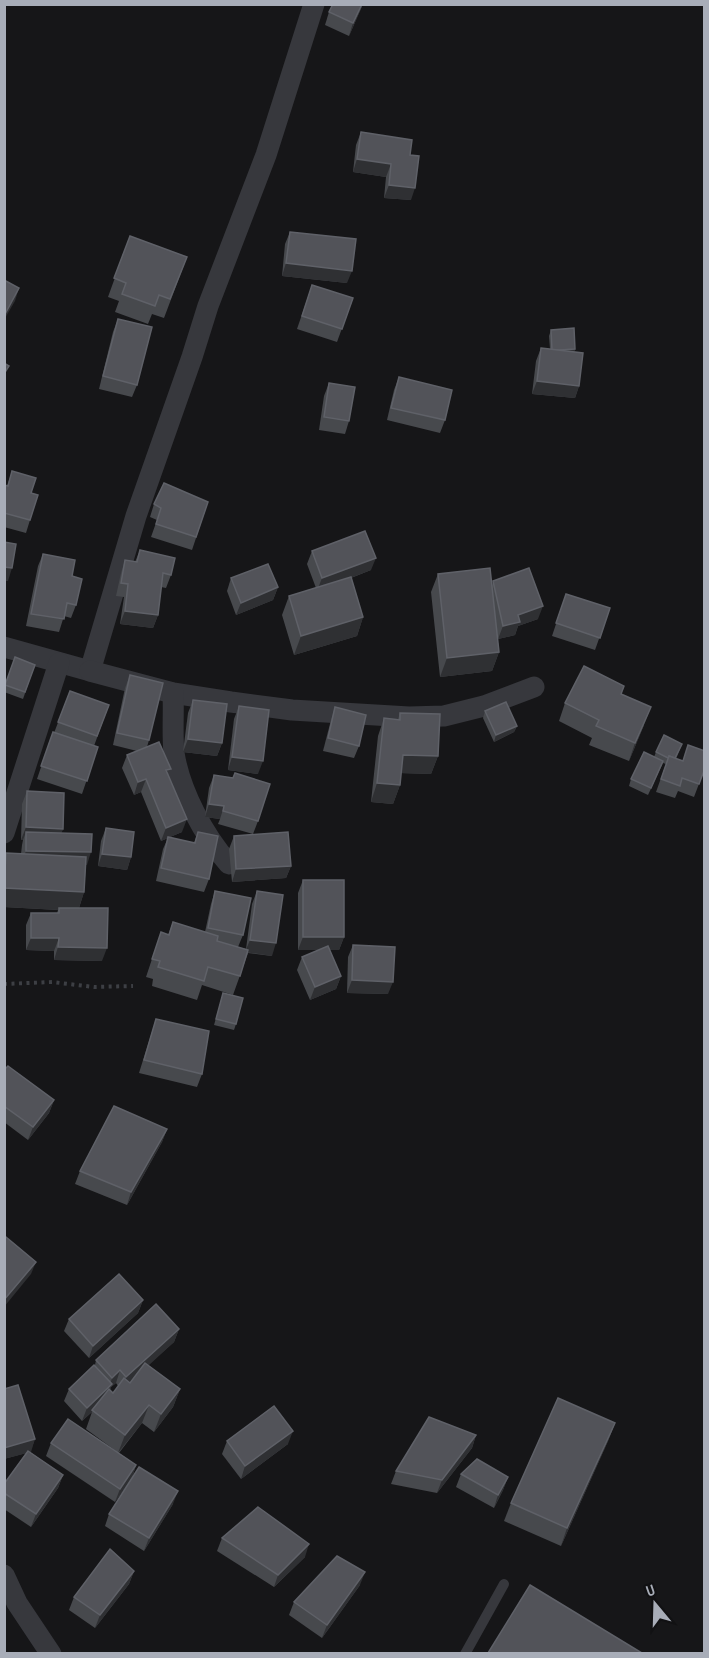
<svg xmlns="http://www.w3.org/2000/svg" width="709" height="1658" viewBox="0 0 709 1658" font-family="'Sofia Sans Condensed',sans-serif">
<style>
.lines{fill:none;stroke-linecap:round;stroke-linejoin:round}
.path{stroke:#3d3f44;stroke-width:4;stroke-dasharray:3 4.5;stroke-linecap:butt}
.lane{stroke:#37383d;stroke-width:10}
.street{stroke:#37383d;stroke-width:21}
.wall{fill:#47494d;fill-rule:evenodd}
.shaded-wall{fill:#2f3033}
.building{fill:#525359;stroke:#5f6168;stroke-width:1.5}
</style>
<rect width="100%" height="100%" fill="#161618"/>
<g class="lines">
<!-- path -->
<polyline class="path" points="4,984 52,982 94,987 133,986"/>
<!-- lane -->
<polyline class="lane" points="465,1654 504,1584"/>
<!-- street -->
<g class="street">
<polyline points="4,647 90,671 136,516 192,357 208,306 266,155 314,4"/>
<polyline points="90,671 173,693 231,702 292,710 409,717 444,716 484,706 534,687"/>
<path d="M173 693C174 713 172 734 174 753 180 791 204 836 229 864"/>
<polyline points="4,833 59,663"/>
<polyline points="4,1575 17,1603 51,1654"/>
</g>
</g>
<!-- wall -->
<g class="wall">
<polygon points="363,4 349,36 325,25 329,12"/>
<polygon points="361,132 410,155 411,200 384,198 386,177 353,172 356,145"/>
<polygon points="290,232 347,283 282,276 285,244"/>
<polygon points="130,236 187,257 164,318 152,314 148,324 115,312 119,301 108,297"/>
<polygon points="312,285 353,298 337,342 297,329"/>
<polygon points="118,319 137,385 132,397 99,389 113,332"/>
<polygon points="551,330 575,349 574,352 579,386 575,398 532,394 536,361 541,348 550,349 549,336"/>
<polygon points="399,377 445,420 440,433 387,420 394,390"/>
<polygon points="329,383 349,421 345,434 319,430 324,396"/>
<polygon points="12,471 31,493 30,520 26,533 4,527 4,485 7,486"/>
<polygon points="208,502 192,550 151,537 157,520 150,517 154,504"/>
<polygon points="140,550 171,575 166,588 161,587 158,615 153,628 120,624 124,597 116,596 121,573 125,560 135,562"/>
<polygon points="312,551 371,570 351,578 363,617 357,636 294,655 282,615 289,596 316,588 307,564"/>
<polygon points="43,554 72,576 76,605 71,618 64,616 59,632 26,626 38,566"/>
<polygon points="438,574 492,585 493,581 538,619 518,626 515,635 498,639 497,633 499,652 492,671 440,677 431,592"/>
<polygon points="231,578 278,587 273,600 236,615 227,591"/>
<polygon points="566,594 610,608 595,650 552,636"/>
<polygon points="35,665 23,699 4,692 4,685"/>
<polygon points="130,675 149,740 147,747 168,775 182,832 170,837 194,843 198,832 209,879 204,892 156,881 163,849 168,838 161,841 141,792 134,795 122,768 127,755 137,751 113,745 125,688"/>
<polygon points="70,691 109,705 94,746 98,747 82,794 37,779 53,732 54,733"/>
<polygon points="193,700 222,743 217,756 183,752 188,713"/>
<polygon points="565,703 644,725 629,761 589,745 592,738 559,721"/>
<polygon points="239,706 258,774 228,770 234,719"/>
<polygon points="335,707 359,746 354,758 323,751 331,720"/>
<polygon points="485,711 517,726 514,732 494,742 483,718"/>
<polygon points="400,713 438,756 431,774 401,773 400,785 393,804 371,802 378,736 384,718 398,719"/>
<polygon points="682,744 676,759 705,768 694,797 678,791 675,798 656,792 666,764 663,763 648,795 629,786 631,779 654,757 656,752"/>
<polygon points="214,775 233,778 258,821 253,834 218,824 220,819 205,817 209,788"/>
<polygon points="27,791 63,829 61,833 87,865 86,865 84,892 79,908 102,961 54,960 54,951 26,950 26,925 31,913 57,913 58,910 4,907 4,858 6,853 21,854 22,845 23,840 21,840 22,804"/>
<polygon points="106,828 131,857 127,870 98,866 101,841"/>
<polygon points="234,836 291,866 286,878 232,882 229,849"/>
<polygon points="303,880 344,937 339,950 329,950 341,976 336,989 310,1000 297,970 302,957 318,950 298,950 298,893"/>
<polygon points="215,891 243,935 238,947 246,949 252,904 257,891 272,956 248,953 233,995 202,985 197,1000 152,986 153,979 146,977 161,932 168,935 173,922 205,932 211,904"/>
<polygon points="353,945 388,994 347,993 348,957"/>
<polygon points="223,993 236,1024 234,1030 214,1025"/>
<polygon points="156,1019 202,1074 197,1087 139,1073"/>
<polygon points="4,1070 54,1100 49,1113 28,1140 4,1122"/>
<polygon points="167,1129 162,1142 127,1205 75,1184 80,1171"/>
<polygon points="143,1300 138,1313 89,1358 64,1331 69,1319"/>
<path d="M179 1329 174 1342 148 1365 180 1389 173 1407 154 1432 142 1423 119 1453 136 1465 132 1478 115 1502 46 1456 51 1443 116 1451 86 1429 92 1412 82 1421 64 1401 69 1389 95 1365 96 1360ZM116 1383 118 1386 113 1393 110 1390 111 1387Z"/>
<polygon points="615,1423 608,1441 561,1546 504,1521 511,1503"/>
<polygon points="476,1435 472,1448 437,1493 391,1484 396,1471"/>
<polygon points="35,1439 30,1452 63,1475 58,1488 31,1527 4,1509 4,1484 26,1453 4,1459"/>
<polygon points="227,1441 288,1444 241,1479 222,1454"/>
<polygon points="461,1474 508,1477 503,1490 494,1508 456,1487"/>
<polygon points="173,1504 144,1551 105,1526 109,1514"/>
<polygon points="222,1538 305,1557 274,1587 217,1551"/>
<polygon points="134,1571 129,1584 95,1628 69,1610 74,1597"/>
<polygon points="360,1585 322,1638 289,1615 294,1602"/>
</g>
<!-- shaded-wall -->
<g class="shaded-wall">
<polygon points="362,4 363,4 349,36 353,23"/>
<polygon points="357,159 391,164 386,177 353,172"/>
<polygon points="389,185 415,188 411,200 384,198"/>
<polygon points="286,263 352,271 347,283 282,276"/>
<polygon points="19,288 15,301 4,320 4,316"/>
<polygon points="575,349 573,355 552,351"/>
<polygon points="537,381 579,386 575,398 532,394"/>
<polygon points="376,558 371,570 317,591 322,578"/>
<polygon points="4,567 12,568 8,581 4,581"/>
<polygon points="278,587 273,600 236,615 241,603"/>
<polygon points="543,606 538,619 518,626 515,635 498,639 503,626 518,615"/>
<polygon points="125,611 158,615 153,628 120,624"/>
<polygon points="363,617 357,636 294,655 301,636"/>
<polygon points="499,652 492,671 440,677 447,658"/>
<polygon points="651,707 644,725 629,761 635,743"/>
<polygon points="517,726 514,732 494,742 496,735"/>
<polygon points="188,739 222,743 217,756 183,752"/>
<polygon points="403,755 438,756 431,774 396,773"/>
<polygon points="232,757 263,761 258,774 228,770"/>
<polygon points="146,779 141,792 134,795 138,782"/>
<polygon points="377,783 400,785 393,804 371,802"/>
<polygon points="209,804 224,806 220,819 205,817"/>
<polygon points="187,819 182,832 161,841 166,828"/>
<polygon points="26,827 63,829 58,842 26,832 23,840 21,840"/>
<polygon points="26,851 91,852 87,865 21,864"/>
<polygon points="102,854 131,857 127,870 98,866"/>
<polygon points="291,866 286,878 232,882 236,869"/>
<polygon points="4,888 84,892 78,911 4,907"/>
<polygon points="303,937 344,937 339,950 298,950"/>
<polygon points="31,938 59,938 54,951 26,950"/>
<polygon points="250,940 276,943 272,956 245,952"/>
<polygon points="58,947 107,948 102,961 54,960"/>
<polygon points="341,976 336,989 310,1000 315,987"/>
<polygon points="352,980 393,982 388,994 347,993"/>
<polygon points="54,1100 49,1113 28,1140 33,1127"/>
<polygon points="167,1129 162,1142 127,1205 131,1192"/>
<polygon points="36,1262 31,1274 4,1307 4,1300"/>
<polygon points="143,1300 138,1313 89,1358 93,1346"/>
<polygon points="179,1329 174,1342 122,1390 126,1377"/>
<polygon points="120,1370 116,1383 111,1387 108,1397 82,1421 87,1408 109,1388 112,1378"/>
<polygon points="180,1389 173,1407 154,1432 161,1414"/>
<polygon points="149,1405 142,1423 118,1453 125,1435"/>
<polygon points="615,1423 608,1441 561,1546 567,1528"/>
<polygon points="293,1431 288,1444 241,1479 245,1466"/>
<polygon points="476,1435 472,1448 437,1493 442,1480"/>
<polygon points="35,1439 31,1452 4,1459 4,1448"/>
<polygon points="136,1465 132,1478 115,1502 120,1489"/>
<polygon points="63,1475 58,1488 31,1527 36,1514"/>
<polygon points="508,1477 503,1490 494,1508 498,1495"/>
<polygon points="178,1491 173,1504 144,1551 149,1538"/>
<polygon points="309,1544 305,1557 274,1587 278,1575"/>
<polygon points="134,1571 129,1584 95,1628 100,1615"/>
<polygon points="365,1572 360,1585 322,1638 327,1625"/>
</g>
<!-- building -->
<g class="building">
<polygon points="333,4 362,4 353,23 329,12"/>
<polygon points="361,132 412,140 410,155 419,156 415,188 389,185 391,164 357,159"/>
<polygon points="290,232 356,239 352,271 286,263"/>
<polygon points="130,236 187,257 170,299 159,295 155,306 122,294 126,283 114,278"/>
<polygon points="4,280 19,288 4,316"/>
<polygon points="312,285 353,298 342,329 302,316"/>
<polygon points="118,319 152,327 137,385 103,376"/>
<polygon points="574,328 575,349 559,350 552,350 551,330"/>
<polygon points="541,348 583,353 579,386 537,381"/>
<polygon points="4,363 9,366 4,374"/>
<polygon points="399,377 452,390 445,420 391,408"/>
<polygon points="329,383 355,387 349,421 324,417"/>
<polygon points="12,471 36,478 31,493 38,495 30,520 4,513 4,485 8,486"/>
<polygon points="164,483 208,502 196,537 156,524 161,508 154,504"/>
<polygon points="365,531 376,558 322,578 312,551"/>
<polygon points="4,542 16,544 12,568 4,567"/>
<polygon points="140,550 175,558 171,575 163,573 158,615 125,611 128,584 121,583 125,560 137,562"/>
<polygon points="43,554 75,560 72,576 82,579 76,605 67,603 64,619 31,614"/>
<polygon points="268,564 278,587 241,603 231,578"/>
<polygon points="490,568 499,652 447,658 438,574"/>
<polygon points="529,568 543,606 518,615 520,622 503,626 493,581"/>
<polygon points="351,577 363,617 301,636 289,596"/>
<polygon points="566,594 610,608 600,638 556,623"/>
<polygon points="15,657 35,665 25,692 5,685"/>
<polygon points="584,666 624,686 621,694 651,707 635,743 596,726 599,720 565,703"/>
<polygon points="130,675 163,683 149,740 117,733"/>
<polygon points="70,691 109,705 97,736 58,722"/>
<polygon points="193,700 227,704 222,743 188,739"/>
<polygon points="506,702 517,726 496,735 485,711"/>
<polygon points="239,706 269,710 263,761 232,757"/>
<polygon points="335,707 366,715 359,746 328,738"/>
<polygon points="400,713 440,714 438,756 403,755 400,785 377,783 384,718 400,720"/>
<polygon points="53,732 98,747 87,781 41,766"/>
<polygon points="664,735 682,744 675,758 669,756 668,758 656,752"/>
<polygon points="159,742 171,769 166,770 187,819 166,828 146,779 138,782 127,755"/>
<polygon points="688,745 705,751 705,768 699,784 682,778 680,786 661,779 669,756 683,761"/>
<polygon points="644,752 663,761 651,788 631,779"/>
<polygon points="235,773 270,784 258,821 223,811 224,806 209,804 214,775 233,778"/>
<polygon points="27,791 64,793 63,829 26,827"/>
<polygon points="106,828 134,832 131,857 102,854"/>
<polygon points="26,832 92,834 91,852 26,851"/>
<polygon points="198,832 218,836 209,879 161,868 168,837 195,843"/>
<polygon points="288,832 291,866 236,869 234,836"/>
<polygon points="6,853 86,857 84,892 4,888"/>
<rect x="303" y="880" width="41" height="57"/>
<polygon points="215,891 251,898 243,935 208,928"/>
<polygon points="257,891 283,895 276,943 250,940"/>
<polygon points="59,908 108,908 107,948 58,947 59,938 31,938 31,913 59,913"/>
<polygon points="173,922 218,936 217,941 248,950 240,976 208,967 204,981 158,967 160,961 152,959 161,932 169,935"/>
<polygon points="353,945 395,947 393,982 352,980"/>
<polygon points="328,946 341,976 315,987 302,957"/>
<polygon points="223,993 243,998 236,1024 216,1019"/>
<polygon points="156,1019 209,1031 202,1074 144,1060"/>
<polygon points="8,1066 54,1100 33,1127 4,1106 4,1070"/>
<polygon points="114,1106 167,1129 131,1192 80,1171"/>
<polygon points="6,1237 36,1262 4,1300 4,1240"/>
<polygon points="119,1274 143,1300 93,1346 69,1319"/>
<polygon points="156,1304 179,1329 126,1377 120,1370 112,1378 96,1360"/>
<polygon points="145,1363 180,1389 161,1414 149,1405 125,1435 92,1410 109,1389 113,1393 124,1378 130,1383"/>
<polygon points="94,1365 112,1384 87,1408 69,1389"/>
<polygon points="18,1385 35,1439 4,1448 4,1389"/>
<polygon points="558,1398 615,1423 567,1528 511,1503"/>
<polygon points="274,1406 293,1431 245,1466 227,1441"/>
<polygon points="429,1417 476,1435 442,1480 396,1471"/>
<polygon points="68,1419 136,1465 120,1489 51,1443"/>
<polygon points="28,1451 63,1475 36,1514 4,1493 4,1484"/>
<polygon points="477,1459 508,1477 498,1495 461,1474"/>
<polygon points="139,1467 178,1491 149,1538 109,1514"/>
<polygon points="258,1507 309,1544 278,1575 222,1538"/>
<polygon points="110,1549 134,1571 100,1615 74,1597"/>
<polygon points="337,1556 365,1572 327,1625 294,1602"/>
<polygon points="530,1585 642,1653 488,1653"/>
</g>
<!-- border -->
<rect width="709" height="1658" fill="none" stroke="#a8adb8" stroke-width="12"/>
<!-- north arrow -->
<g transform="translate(655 1604) rotate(341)" stroke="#111113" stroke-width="4.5" paint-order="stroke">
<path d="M0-4.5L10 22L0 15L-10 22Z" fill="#a8adb8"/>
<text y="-9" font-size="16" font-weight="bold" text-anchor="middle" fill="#a8adb8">U</text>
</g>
</svg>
